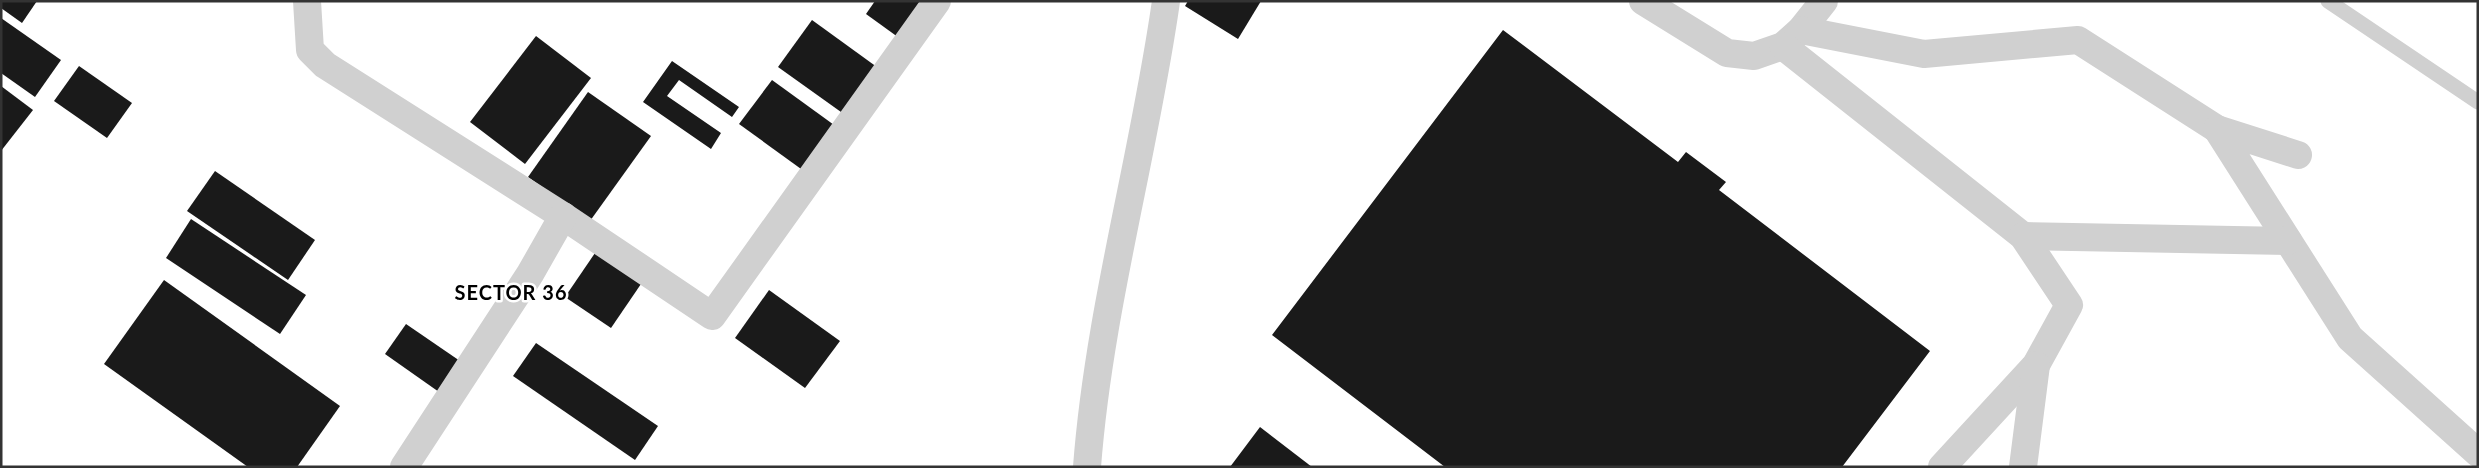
<svg xmlns="http://www.w3.org/2000/svg" width="2479" height="468" viewBox="0 0 2479 468" font-family="Lato,sans-serif">
<style>
.building{fill:#1a1a1a}
.lines{fill:none;stroke-linecap:round;stroke-linejoin:round}
.lane{stroke:#d0d0d0;stroke-width:15}
.street{stroke:#d0d0d0;stroke-width:28}
.labels{text-anchor:middle;stroke-width:5;stroke-linejoin:round;paint-order:stroke}
.district-label{font-size:20px;font-weight:bold;letter-spacing:1px;fill:#000;stroke:#fff}
</style>
<rect width="100%" height="100%" fill="#fff"/>
<!-- building -->
<g class="building">
<polygon points="1,1 37,1 22,23 1,8"/>
<polygon points="875,1 930,1 902,40 866,14"/>
<polygon points="1188,1 1261,1 1238,39 1185,6"/>
<polygon points="1,18 61,60 35,97 1,73"/>
<polygon points="812,20 881,70 848,117 778,67"/>
<polygon points="1503,30 1678,162 1686,152 1726,182 1719,190 1930,351 1842,467 1445,467 1272,335"/>
<polygon points="536,36 591,78 525,164 470,122"/>
<polygon points="672,61 739,107 732,117 679,80 667,96 721,133 711,149 643,102"/>
<polygon points="79,66 132,103 107,138 54,101"/>
<polygon points="772,80 841,130 808,174 739,124"/>
<polygon points="1,86 33,110 1,151"/>
<polygon points="588,92 651,136 590,221 528,177"/>
<polygon points="215,171 315,240 288,280 187,211"/>
<polygon points="191,219 306,295 280,334 166,258"/>
<polygon points="595,253 641,284 611,328 565,297"/>
<polygon points="164,280 340,406 297,467 248,467 104,364"/>
<polygon points="769,290 840,341 805,388 735,338"/>
<polygon points="406,324 460,361 439,392 385,354"/>
<polygon points="536,343 658,426 635,460 513,376"/>
<polygon points="1260,427 1312,467 1230,467"/>
</g>
<g class="lines">
<!-- lane -->
<polyline class="lane" points="2328,1 2478,102"/>
<!-- street -->
<g class="street">
<polyline points="307,1 310,50 325,65 563,216 712,316 937,1"/>
<polyline points="1643,1 1727,53 1754,56 1783,46 1801,30 1824,1"/>
<polyline points="1801,30 1924,54 2078,40 2217,129"/>
<polyline points="1783,46 2023,236 2069,305 2036,365 1942,467"/>
<polyline points="2298,155 2217,129 2350,338 2478,453"/>
<polyline points="2023,236 2288,241"/>
<polyline points="404,467 530,274 563,216"/>
<path d="M1087 467C1099 309 1144 157 1166 1"/>
<polyline points="2023,467 2036,365"/>
</g>
</g>
<g class="labels">
<!-- district labels -->
<g class="district-label">
<text x="511" y="300">SECTOR 36</text>
</g>
</g>
<!-- border -->
<rect width="2479" height="468" fill="none" stroke="#333333" stroke-width="5"/>
</svg>
